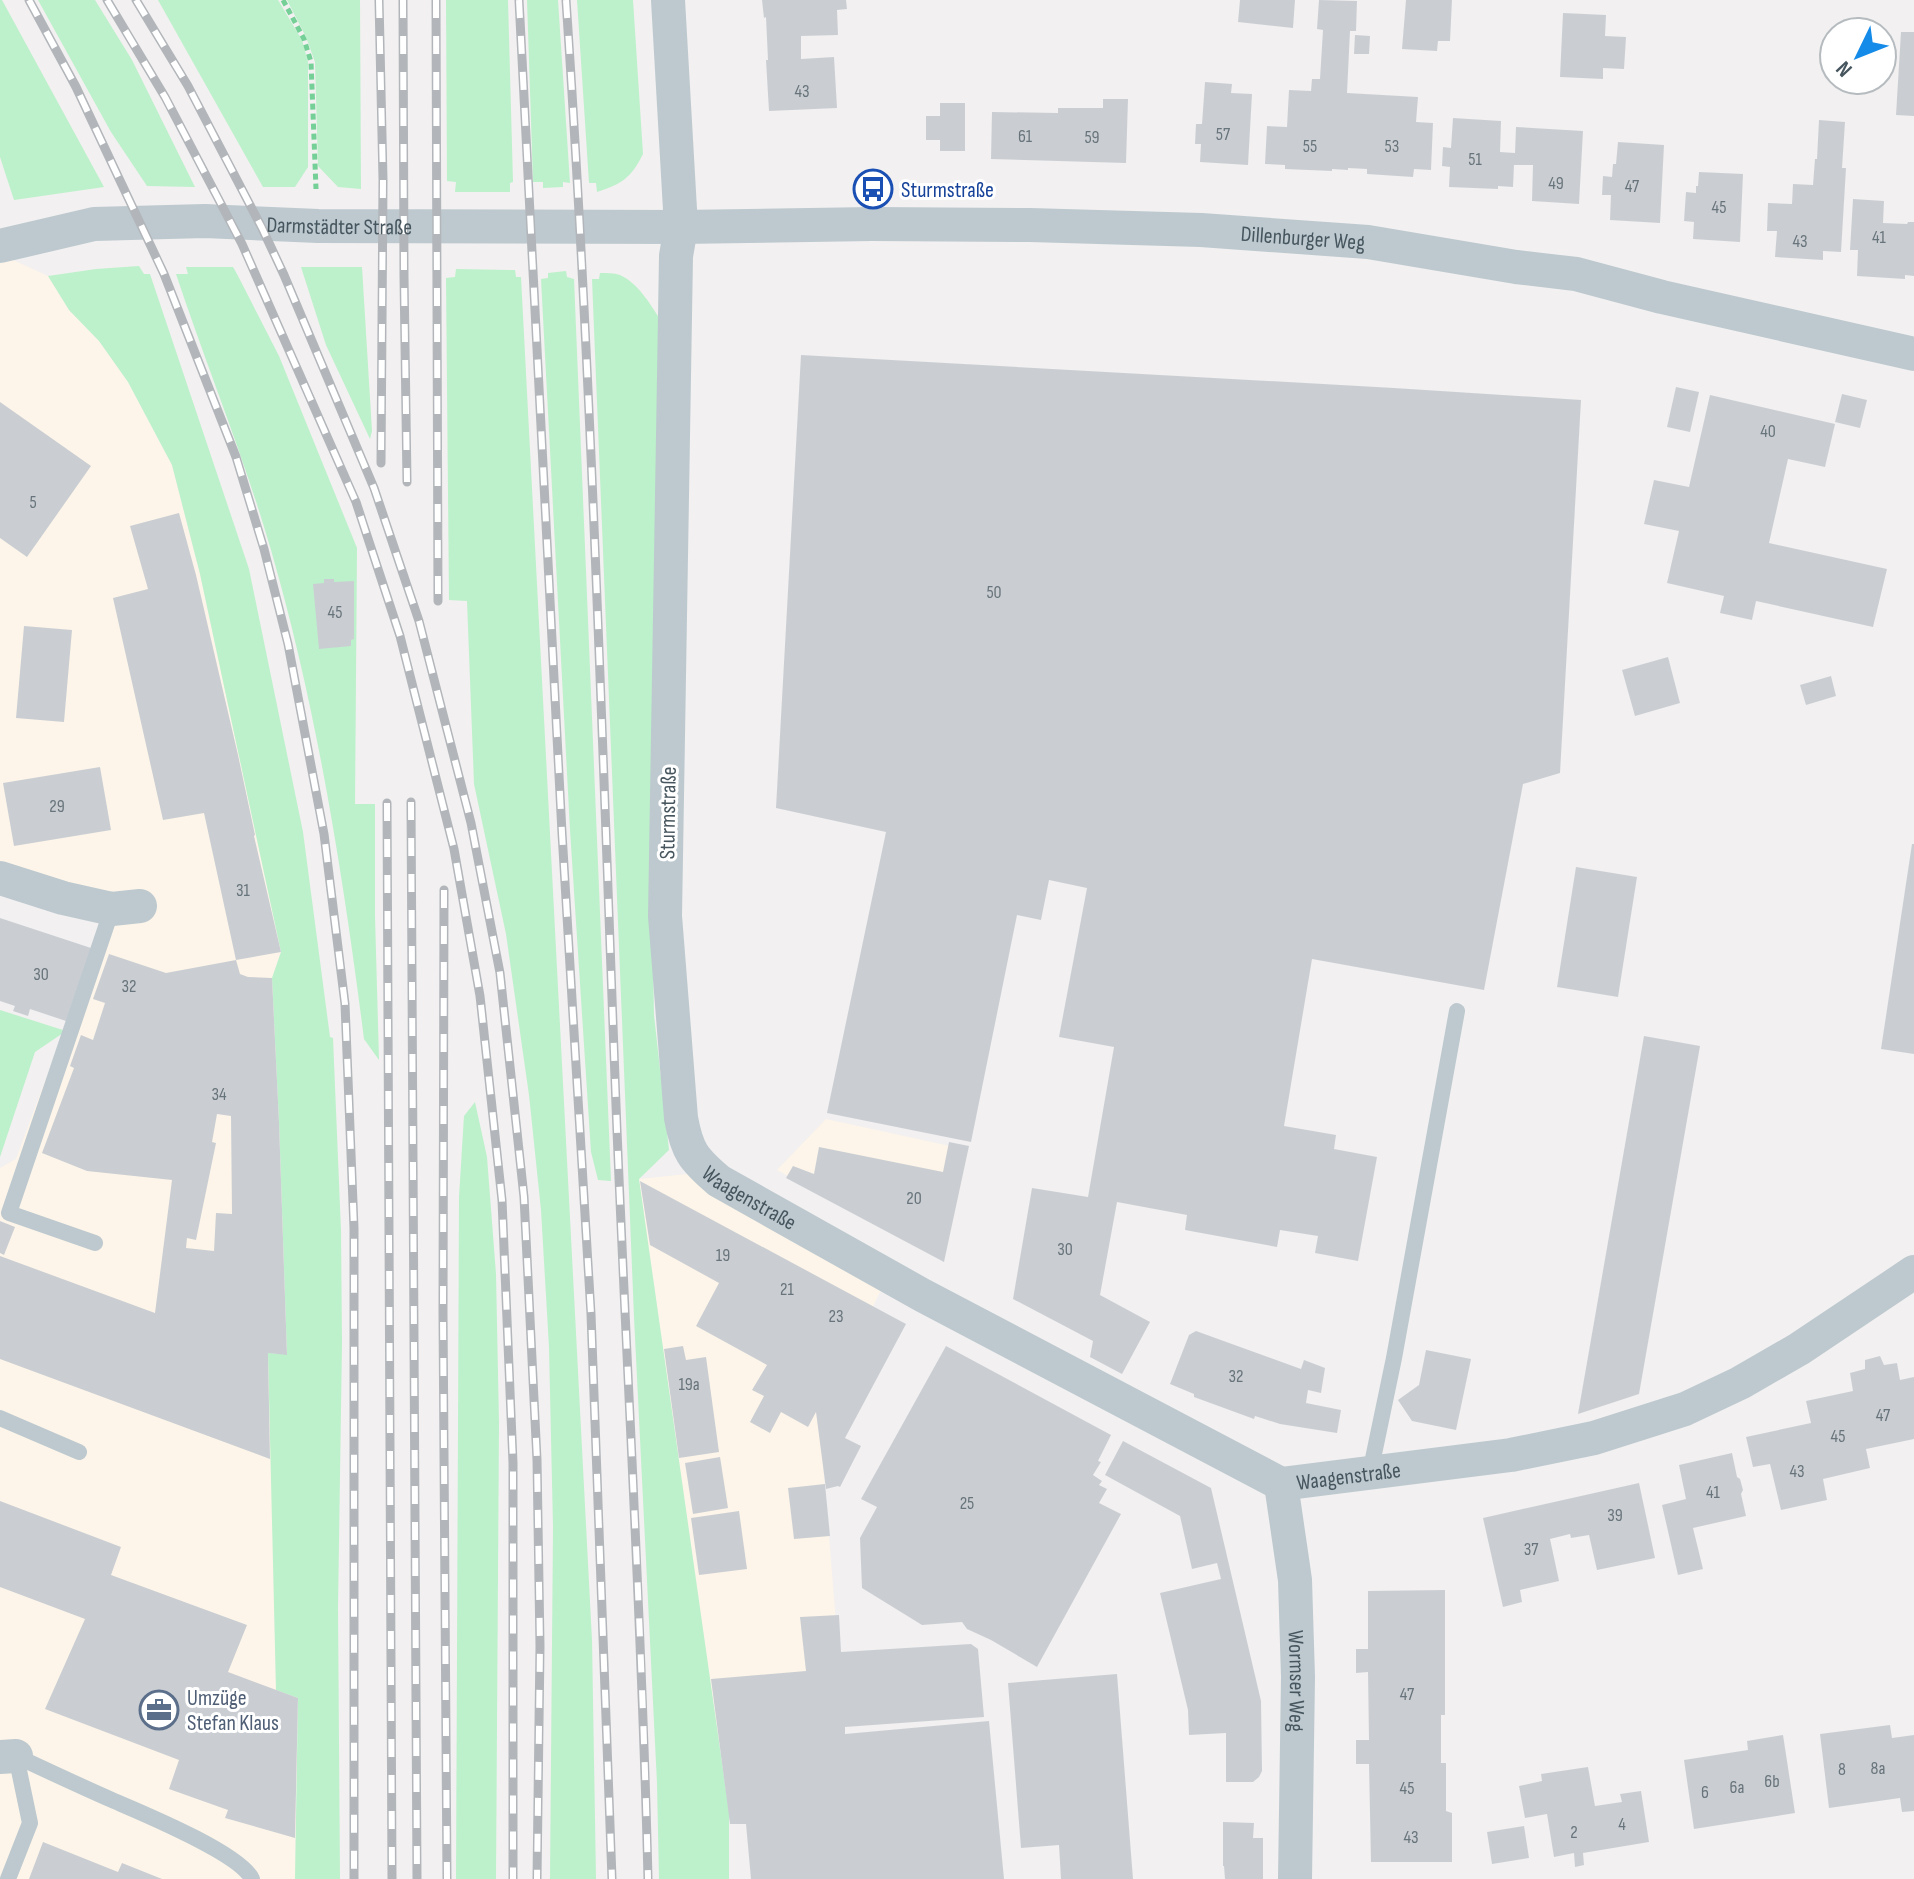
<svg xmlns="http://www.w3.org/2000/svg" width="1914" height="1879" viewBox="0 0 1914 1879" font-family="'Sofia Sans Condensed',sans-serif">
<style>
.commercial{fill:#fdf5e9}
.green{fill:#bdf1cb}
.building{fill:#caced3;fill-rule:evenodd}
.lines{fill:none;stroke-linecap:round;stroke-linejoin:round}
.path{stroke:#74d097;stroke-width:5;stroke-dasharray:6 4;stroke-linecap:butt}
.lane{stroke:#bdc9cf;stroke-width:16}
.street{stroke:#bdc9cf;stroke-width:34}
.rail-casing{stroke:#b2b6ba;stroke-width:9}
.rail{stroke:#fff;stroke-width:6;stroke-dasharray:18;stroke-linecap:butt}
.labels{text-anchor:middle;stroke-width:6;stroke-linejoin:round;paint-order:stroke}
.number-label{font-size:18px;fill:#68747b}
.transit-label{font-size:22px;fill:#164399;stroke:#fff;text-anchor:start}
.street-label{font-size:22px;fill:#47565e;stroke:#fff}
.service-label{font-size:22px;fill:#4e5e75;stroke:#fff;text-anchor:start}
</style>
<rect width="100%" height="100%" fill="#f2f0f0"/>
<!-- commercial -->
<g class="commercial">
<polygon points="0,254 48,276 69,310 99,341 128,382 172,465 200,574 281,952 272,978 279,1122 287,1355 269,1353 276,1689 298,1698 295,1879 0,1879 0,1168 16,1159 109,909 0,869"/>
<polygon points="826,1119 968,1150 944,1260 777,1170"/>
<polygon points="698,1173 885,1282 819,1414 845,1734 719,1744 639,1179"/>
</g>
<!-- green -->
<g class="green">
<polygon points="0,0 2,0 104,187 14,200 0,157"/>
<polygon points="38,0 95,0 132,60 195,187 147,186 111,132"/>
<polygon points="158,0 278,0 302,40 308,62 308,167 295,187 263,187"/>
<polygon points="287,0 360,0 361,189 338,187 318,166 315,62 306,37"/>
<polygon points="446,0 508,0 513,182 510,183 510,192 455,192 456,182 447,181"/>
<polygon points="527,0 558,0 570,183 563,182 563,187 543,188 543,182 533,182"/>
<path d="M577 0H633L643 154C631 178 622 184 597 192L596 183H589Z"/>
<polygon points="139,266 144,274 150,274 249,569 303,832 330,1037 333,1038 341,1231 342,1343 338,1608 340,1879 295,1879 298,1698 276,1690 268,1353 287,1354 279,1122 272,978 281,952 200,574 172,465 128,382 99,341 69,310 48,276 96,269"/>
<path d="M186 267H233L237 274 279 356 357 548 355 804H375V916L379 1060 364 1039C343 874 317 709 271 550 244 457 207 367 176 274H188Z"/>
<polygon points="301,267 362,267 372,431 370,439 326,345"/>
<polygon points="456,269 515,270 516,277 521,277 592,1640 596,1879 550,1879 553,1527 549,1347 541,1210 529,1095 506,934 474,784 467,601 449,600 446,278 455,277"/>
<polygon points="566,271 567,277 574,279 611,1181 598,1180 591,1152 570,830 541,279 548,278 548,273"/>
<path d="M600 273C606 273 614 273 620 275 638 283 650 304 660 319L652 907 654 1015 669 1150 639 1179 729 1812V1879H659L657 1783 634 1317 592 279H599Z"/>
<polygon points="0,1010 66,1031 35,1052 0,1157"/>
<polygon points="475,1102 487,1157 496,1274 499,1423 496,1879 456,1879 459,1197 464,1116"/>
</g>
<!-- building -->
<g class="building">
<polygon points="762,0 846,0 847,9 837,10 838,35 801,36 801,59 834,57 837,108 769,111 766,60 768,60 766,17 764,18"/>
<polygon points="1240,0 1295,0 1293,28 1238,22"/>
<polygon points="1319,0 1357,1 1356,31 1350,31 1347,93 1418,97 1416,122 1433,123 1431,170 1414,169 1413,177 1367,174 1367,169 1348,168 1348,170 1332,169 1332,171 1285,169 1285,165 1265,164 1267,126 1287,127 1289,90 1311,91 1312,79 1320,79 1323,30 1317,29"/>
<polygon points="1406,0 1452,0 1450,41 1438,41 1437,51 1402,49"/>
<polygon points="1563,13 1606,15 1605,36 1626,37 1624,69 1603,68 1603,79 1560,77"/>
<polygon points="1901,32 1914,32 1914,116 1896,115"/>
<polygon points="1355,35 1370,36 1369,54 1354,54"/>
<polygon points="1205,82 1232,84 1231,93 1252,94 1248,165 1200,162 1201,144 1195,144 1196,124 1202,124"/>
<polygon points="1103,99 1128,99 1126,163 991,159 992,112 1058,113 1058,108 1103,108"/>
<polygon points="940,103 965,103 965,151 940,151 940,140 926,140 926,116 940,116"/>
<polygon points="1453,118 1501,121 1500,152 1515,153 1516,127 1583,131 1579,204 1532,201 1533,165 1514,165 1513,187 1498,186 1498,189 1449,187 1450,167 1442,166 1443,147 1451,148"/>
<polygon points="1819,120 1845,122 1842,168 1846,168 1841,252 1823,251 1823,260 1775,257 1777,231 1767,231 1768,203 1792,204 1793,184 1813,185 1815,159 1817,159"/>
<polygon points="1618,142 1664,145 1660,223 1610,220 1611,195 1602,195 1603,176 1612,177 1613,164 1616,164"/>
<polygon points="1699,172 1743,174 1740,242 1693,239 1694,222 1684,221 1686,192 1696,193 1696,186 1698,186"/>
<polygon points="1853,199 1884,201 1883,223 1907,224 1908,222 1914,222 1914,276 1905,275 1905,279 1857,276 1858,250 1850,250"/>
<polygon points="801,355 1394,388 1581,400 1560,773 1523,784 1484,990 1312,959 1284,1126 1336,1135 1334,1149 1377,1157 1358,1261 1315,1253 1318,1236 1280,1230 1277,1247 1185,1230 1187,1215 1117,1202 1100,1295 1150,1322 1122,1374 1090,1357 1093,1341 1013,1299 1032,1188 1088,1197 1114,1047 1059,1037 1087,888 1049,880 1041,920 1017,915 971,1142 827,1113 886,832 776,808"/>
<polygon points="1676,387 1699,392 1690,432 1667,427"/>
<polygon points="1842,394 1867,400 1860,428 1835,422"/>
<polygon points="1710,395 1835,424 1825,467 1788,459 1769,543 1887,569 1873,627 1756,601 1752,620 1720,613 1724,596 1667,583 1679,531 1644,524 1654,480 1689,487"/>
<polygon points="0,402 91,466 27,557 0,538"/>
<path d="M179 513 196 575 238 755 255 835 254 836 281 952 236 960 240 974 248 977 272 978 279 1122 287 1355 268 1353 270 1459 0 1359V1256L155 1313 172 1180 87 1171 42 1153 74 1068 70 1066 81 1035 93 1040 105 1003 93 999 109 954 166 973 236 960 204 813 163 820 113 598 148 589 130 526ZM217 1114 231 1116 232 1214 216 1213 214 1251 186 1248 187 1238 196 1240 216 1143 212 1142Z"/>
<polygon points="324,579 334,579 334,582 354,581 354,639 351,640 351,646 319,649 313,584 324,583"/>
<polygon points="24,626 72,630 64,722 16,718"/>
<polygon points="1668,657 1680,703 1635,716 1622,670"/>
<polygon points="1831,676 1836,696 1806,705 1800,685"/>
<polygon points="100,767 111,830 14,846 3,783"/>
<polygon points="1912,844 1914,844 1914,1054 1881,1049"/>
<polygon points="1576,867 1637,877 1618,997 1557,987"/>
<polygon points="0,918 91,948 66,1021 30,1009 28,1016 13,1011 15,1006 0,1001"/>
<polygon points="1644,1036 1700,1046 1639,1394 1578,1414"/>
<polygon points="949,1142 969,1146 944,1262 786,1178 793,1166 814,1174 819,1147 943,1172"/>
<polygon points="640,1181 906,1324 845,1438 861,1446 840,1487 838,1486 826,1489 816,1412 808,1427 781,1412 770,1433 750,1422 764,1396 752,1390 767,1365 696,1326 719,1283 650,1245"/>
<polygon points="0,1221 15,1227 4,1255 0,1253"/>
<polygon points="1196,1331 1301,1369 1304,1360 1325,1368 1321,1393 1308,1390 1306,1403 1341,1410 1337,1433 1280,1424 1255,1416 1254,1419 1194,1397 1194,1394 1170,1384 1189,1335"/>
<polygon points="683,1346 686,1360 706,1357 719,1452 679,1458 664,1349"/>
<polygon points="946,1346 1111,1435 1098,1461 1101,1462 1093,1475 1102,1481 1099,1485 1107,1489 1099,1503 1121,1514 1037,1667 991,1640 967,1629 962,1622 922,1625 862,1588 860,1538 877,1507 861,1499"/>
<polygon points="1426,1350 1471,1359 1456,1430 1412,1421 1398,1400 1419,1385"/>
<polygon points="1880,1356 1884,1365 1897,1363 1900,1380 1914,1377 1914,1439 1866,1449 1870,1468 1823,1479 1827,1500 1781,1510 1770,1464 1753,1467 1746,1437 1811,1423 1806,1401 1853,1391 1850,1373 1865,1369 1865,1360"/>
<polygon points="1123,1441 1211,1488 1261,1701 1262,1771 1259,1777 1253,1782 1226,1782 1226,1733 1189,1735 1188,1710 1160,1593 1221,1579 1217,1563 1192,1569 1180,1516 1105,1475"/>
<polygon points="1732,1453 1737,1477 1740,1479 1743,1490 1741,1494 1746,1516 1693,1528 1703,1569 1678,1575 1662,1505 1686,1499 1679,1465"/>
<polygon points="720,1457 728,1508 693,1514 685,1463"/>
<polygon points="1639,1483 1655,1558 1597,1570 1589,1535 1571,1538 1570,1534 1550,1539 1559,1581 1520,1590 1522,1602 1503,1607 1483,1518"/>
<polygon points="825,1484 830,1536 794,1539 788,1488"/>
<polygon points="0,1501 121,1547 111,1575 247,1625 228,1672 298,1698 295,1838 225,1818 228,1810 169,1789 179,1760 45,1709 85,1619 0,1587"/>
<polygon points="739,1511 747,1569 699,1575 691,1518"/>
<polygon points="1445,1590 1445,1715 1441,1715 1441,1763 1446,1763 1446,1811 1452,1813 1452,1862 1371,1862 1369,1764 1356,1764 1356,1740 1369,1740 1368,1672 1356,1673 1356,1649 1368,1649 1368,1591"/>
<polygon points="839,1615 841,1652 971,1644 978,1649 984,1717 845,1727 845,1734 989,1721 1004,1879 751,1879 746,1824 730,1824 711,1679 806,1671 800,1617"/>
<polygon points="1117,1674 1133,1879 1061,1879 1059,1845 1021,1848 1008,1683"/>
<polygon points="1890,1725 1892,1738 1914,1735 1914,1811 1902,1812 1900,1798 1829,1808 1820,1734"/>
<polygon points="1783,1735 1795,1813 1694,1829 1684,1760 1748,1750 1747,1741"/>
<polygon points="1588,1767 1595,1806 1622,1802 1620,1794 1641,1791 1649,1842 1583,1853 1584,1865 1575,1867 1574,1853 1554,1857 1547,1814 1525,1818 1519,1786 1542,1781 1541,1774"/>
<polygon points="1223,1822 1254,1823 1253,1838 1263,1838 1263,1879 1225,1879 1224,1866 1223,1866"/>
<polygon points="1524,1826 1529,1858 1492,1864 1487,1832"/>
<polygon points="43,1842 118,1872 122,1863 162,1879 29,1879"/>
</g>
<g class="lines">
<!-- path -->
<polyline class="path" points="283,0 304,39 311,62 316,189"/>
<!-- lane -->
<g class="lane">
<polyline points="95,1243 9,1213 112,909"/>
<polyline points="0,1418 79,1452"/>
<polyline points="1370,1473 1394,1358 1457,1011"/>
<path d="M16 1756C48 1771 80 1786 112 1800 142 1813 240 1853 252 1879"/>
<polyline points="8,1879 30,1823 16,1756"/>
</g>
<!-- street -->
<g class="street">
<path id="s1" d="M668 0 681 227 676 256 665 916 681 1118C687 1151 693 1159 719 1181L922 1295 1281 1484 1511 1455 1594 1438 1685 1409 1740 1383 1799 1349 1914 1272"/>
<path id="s2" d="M0 246 94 224 205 221 318 226 681 227 872 224 1030 225 1201 230 1368 242 1516 267 1576 274 1662 297 1914 354"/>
<polyline points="0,878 63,898 112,909 140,906"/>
<path id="s3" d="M1281 1484 1295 1580 1298 1677 1295 1879"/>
<polyline points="0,1757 16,1756"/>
</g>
<!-- rail casing -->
<g class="rail-casing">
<g id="rail">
<polyline points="29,0 76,87 164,274 236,457 264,549 288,644 324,834 345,1004 354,1228 354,1879"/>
<polyline points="107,0 165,97 242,244 356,502 400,636 454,849 480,996 502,1200 513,1463 513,1879"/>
<polyline points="136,0 188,86 262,228 284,275 374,488 419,621 471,823 500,973 524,1197 537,1460 540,1646 537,1879"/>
<polyline points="379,0 383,180 381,463"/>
<polyline points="403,0 404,276 407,482"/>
<polyline points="436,0 438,601"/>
<polyline points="519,0 562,833 591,1314 612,1879"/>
<path d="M566 0C591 368 602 736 616 1105 626 1363 642 1621 648 1879"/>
<polyline points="411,802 417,1879"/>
<polyline points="387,803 392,1879"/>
<polyline points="444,890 443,1313 447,1879"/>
</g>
</g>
<!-- rail -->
<use href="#rail" class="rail"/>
</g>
<!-- icons -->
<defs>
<g id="bus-ring" transform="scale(2)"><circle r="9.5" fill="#fff" stroke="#1a4fb4" stroke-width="1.5"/><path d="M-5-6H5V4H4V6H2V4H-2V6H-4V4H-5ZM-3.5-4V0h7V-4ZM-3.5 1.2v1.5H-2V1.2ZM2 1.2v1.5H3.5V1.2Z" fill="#1a4fb4"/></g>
<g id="office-ring" transform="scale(2)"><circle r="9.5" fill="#fff" stroke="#5c6f8a" stroke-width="1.5"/><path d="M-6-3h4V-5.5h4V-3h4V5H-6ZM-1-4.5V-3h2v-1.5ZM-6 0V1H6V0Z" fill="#5c6f8a"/></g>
</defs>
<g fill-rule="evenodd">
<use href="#bus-ring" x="873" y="189"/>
<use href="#office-ring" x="159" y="1710"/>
</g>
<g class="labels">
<!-- number labels -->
<g class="number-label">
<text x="802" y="97">43</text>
<text x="1223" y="140">57</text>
<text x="1025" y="142">61</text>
<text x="1092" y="143">59</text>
<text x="1310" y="152">55</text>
<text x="1392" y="152">53</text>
<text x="1475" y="165">51</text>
<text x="1556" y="189">49</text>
<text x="1632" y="192">47</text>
<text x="1719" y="213">45</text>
<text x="1879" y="243">41</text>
<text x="1800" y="247">43</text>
<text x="1768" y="437">40</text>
<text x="33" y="508">5</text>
<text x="994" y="598">50</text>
<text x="335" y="618">45</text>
<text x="57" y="812">29</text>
<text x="243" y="896">31</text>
<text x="41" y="980">30</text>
<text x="129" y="992">32</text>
<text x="219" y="1100">34</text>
<text x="914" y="1204">20</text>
<text x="1065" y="1255">30</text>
<text x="723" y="1261">19</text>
<text x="787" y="1295">21</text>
<text x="836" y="1322">23</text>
<text x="1236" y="1382">32</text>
<text x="689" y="1390">19a</text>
<text x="1883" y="1421">47</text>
<text x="1838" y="1442">45</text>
<text x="1797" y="1477">43</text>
<text x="1713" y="1498">41</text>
<text x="967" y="1509">25</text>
<text x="1615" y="1521">39</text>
<text x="1531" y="1555">37</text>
<text x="1407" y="1700">47</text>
<text x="1878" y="1774">8a</text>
<text x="1842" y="1775">8</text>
<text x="1772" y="1787">6b</text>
<text x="1737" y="1793">6a</text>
<text x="1407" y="1794">45</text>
<text x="1705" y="1798">6</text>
<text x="1622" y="1830">4</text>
<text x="1574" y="1838">2</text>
<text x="1411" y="1843">43</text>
</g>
<!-- transit labels -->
<g class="transit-label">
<text x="901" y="197">Sturmstraße</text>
</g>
<!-- street labels -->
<g class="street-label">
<text dy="8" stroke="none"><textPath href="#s2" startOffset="342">Darmstädter Straße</textPath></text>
<text dy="8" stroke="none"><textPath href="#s2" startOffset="1306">Dillenburger Weg</textPath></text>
<text transform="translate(667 813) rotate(-89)" y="8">Sturmstraße</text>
<text dy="8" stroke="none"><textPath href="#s1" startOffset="1230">Waagenstraße</textPath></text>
<text dy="8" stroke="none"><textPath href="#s1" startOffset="1902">Waagenstraße</textPath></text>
<text dy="8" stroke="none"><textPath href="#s3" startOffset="198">Wormser Weg</textPath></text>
</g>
<!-- service labels -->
<g class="service-label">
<text x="187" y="1705">Umzüge<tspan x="187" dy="25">Stefan Klaus</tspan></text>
</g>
</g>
<!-- north arrow -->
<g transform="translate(1858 56) rotate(227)"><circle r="38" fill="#ffffff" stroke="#b5bbbf" stroke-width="2"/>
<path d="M0-6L14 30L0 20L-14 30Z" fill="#148be9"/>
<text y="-12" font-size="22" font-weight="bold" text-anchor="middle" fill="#47565e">N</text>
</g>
</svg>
